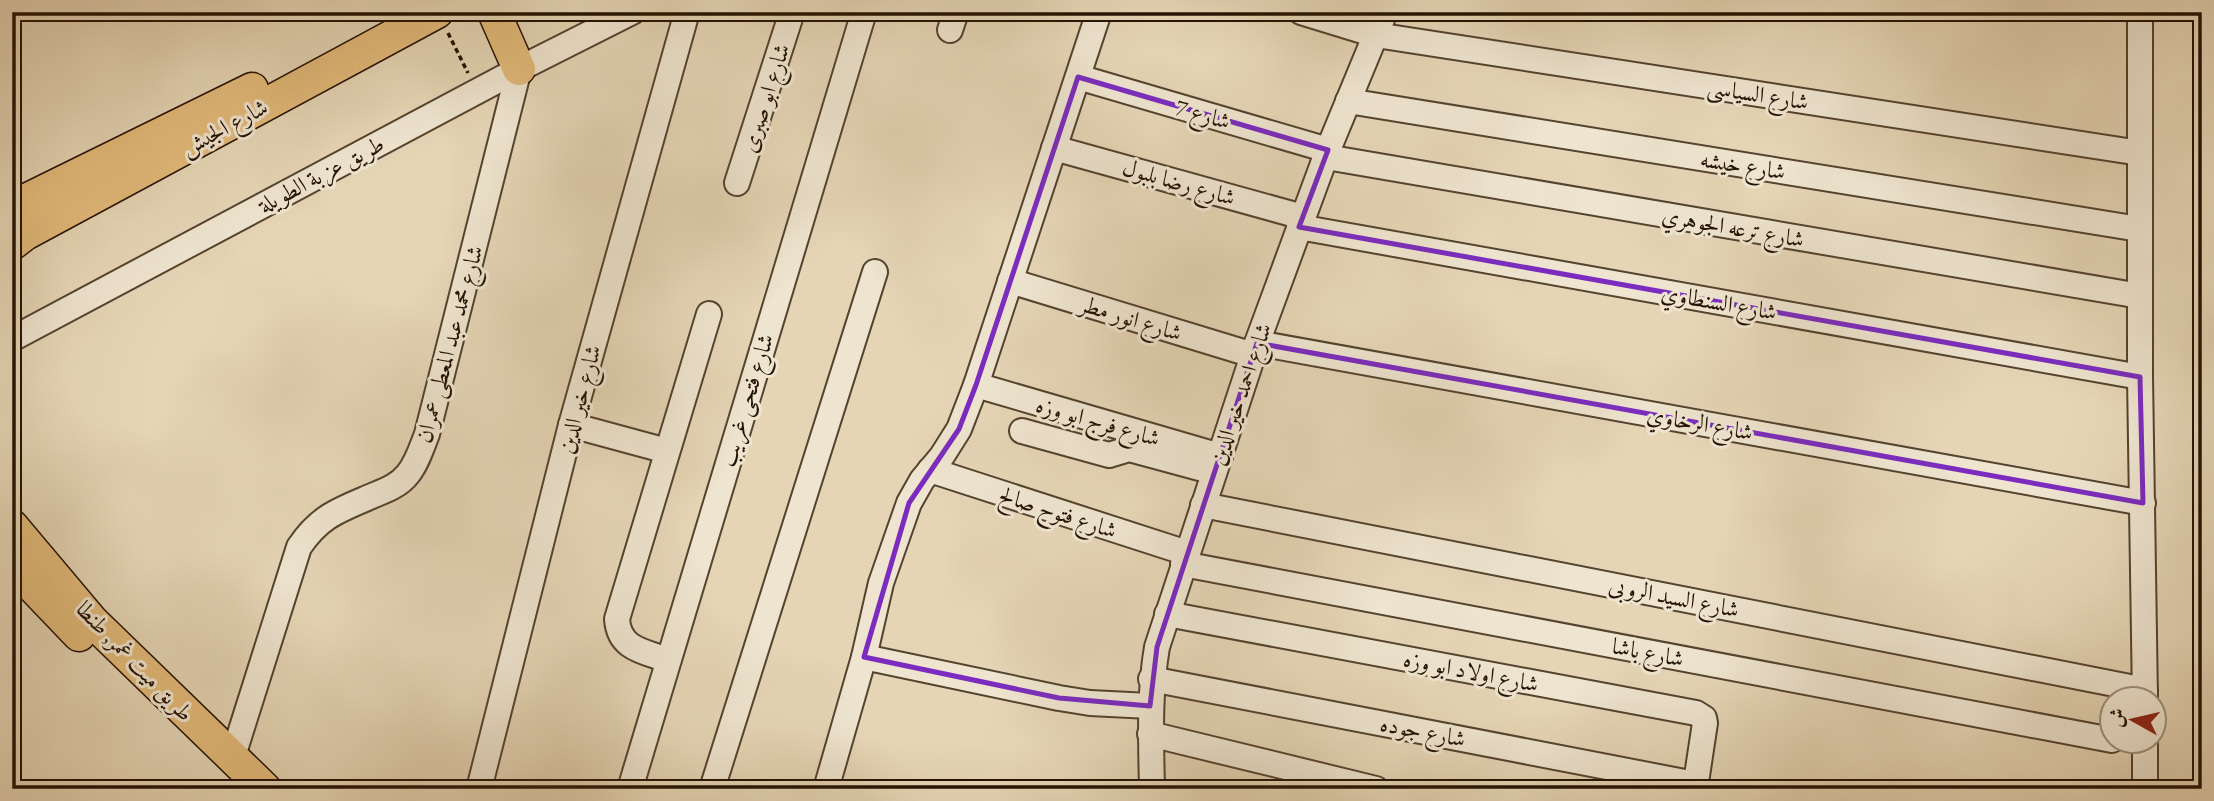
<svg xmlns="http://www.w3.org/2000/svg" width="2214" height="801" viewBox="0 0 2214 801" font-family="'EB Garamond',Amiri,serif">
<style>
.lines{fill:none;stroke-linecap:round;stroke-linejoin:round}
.minor-casing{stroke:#54432f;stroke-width:28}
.major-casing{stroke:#241202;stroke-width:35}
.path{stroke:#241202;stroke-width:3.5;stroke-dasharray:5 3.5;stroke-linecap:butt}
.minor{stroke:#eee4cf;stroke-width:24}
.major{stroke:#e2ba7a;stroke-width:32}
.marked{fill:none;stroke:#7b2cbf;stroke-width:5;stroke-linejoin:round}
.labels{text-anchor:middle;stroke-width:6;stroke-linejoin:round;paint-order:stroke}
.street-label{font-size:23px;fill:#241202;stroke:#eee4cf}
</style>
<rect width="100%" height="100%" fill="#e5d5b5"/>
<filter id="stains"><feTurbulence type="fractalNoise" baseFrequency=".00286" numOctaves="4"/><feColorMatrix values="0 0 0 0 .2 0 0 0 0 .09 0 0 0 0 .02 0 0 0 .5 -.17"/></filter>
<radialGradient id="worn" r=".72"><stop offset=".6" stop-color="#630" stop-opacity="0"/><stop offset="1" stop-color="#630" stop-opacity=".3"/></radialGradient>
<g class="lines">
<!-- minor casing -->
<g class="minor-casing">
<g id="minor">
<polyline points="1301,12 1376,35 2140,153"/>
<polyline points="2140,12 2140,377 2145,700"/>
<polyline points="950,30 956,12"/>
<polyline points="1078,77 1328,150"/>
<polyline points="1348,101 2139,229"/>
<polyline points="1054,148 1303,217"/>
<polyline points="1326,157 2140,296"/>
<polyline points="737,183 792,12"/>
<polyline points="1299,227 2140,377"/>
<polyline points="1010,281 1253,355"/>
<polyline points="12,339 519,69 632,12"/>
<polyline points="1257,343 2143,503"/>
<polyline points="976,385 1220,456"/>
<polyline points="571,425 667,451"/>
<polyline points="1022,431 1109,455 1129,449 1214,472"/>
<polyline points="930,470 1187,553"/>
<polyline points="1203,505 2145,690"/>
<polyline points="1183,564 2112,740"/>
<polyline points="1167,614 1696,713 1704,718 1705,723 1695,789"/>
<polyline points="864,657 1059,698 1090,703 1150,706"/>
<path d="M668 660C643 651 619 649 617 619L709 314"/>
<polyline points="1151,679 1695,784"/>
<polyline points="1150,734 1376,789"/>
<path d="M232 759 299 547C318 519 334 512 365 499 380 492 397 488 408 474 417 463 422 447 427 434L519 69"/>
<polyline points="479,789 571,425 687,12"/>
<polyline points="630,789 864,12"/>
<polyline points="712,789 875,272"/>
<polyline points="826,789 864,657 881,583 909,503 922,480 942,456 959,429 976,385 1099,12"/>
<path d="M1152 789C1151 741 1149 694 1157 647L1257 343 1328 150 1385 12"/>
<polyline points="2145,789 2145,742"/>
</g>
</g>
<!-- major casing -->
<g class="major-casing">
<g id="major">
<polyline points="494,12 519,69"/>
<polyline points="12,207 252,89"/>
<polyline points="12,244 25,234 437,12"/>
<polyline points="12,526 92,621 265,789"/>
<polyline points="12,565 79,635"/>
</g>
</g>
<!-- path -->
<polyline class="path" points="448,33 468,73"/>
<!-- minor -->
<use href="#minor" class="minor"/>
<!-- major -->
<use href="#major" class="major"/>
</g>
<!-- marked area -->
<path class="marked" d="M1078 77 1328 150 1299 227 2140 377 2143 503 1257 343 1157 647 1150 706 1059 698 864 657 909 503 959 429 976 385Z"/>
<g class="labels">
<!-- street labels -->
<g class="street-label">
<text transform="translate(1758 94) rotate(9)" y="8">شارع السياسى</text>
<text transform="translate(765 98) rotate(-72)" y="8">شارع ابو صبرى</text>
<text transform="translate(1203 114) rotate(16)" y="8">شارع 7</text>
<text transform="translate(224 127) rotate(-28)" y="8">شارع الجيش</text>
<text transform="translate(1743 165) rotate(9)" y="8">شارع خيشه</text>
<text transform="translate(321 174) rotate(-28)" y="8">طريق عزبة الطويلة</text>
<text transform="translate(1179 182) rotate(16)" y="8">شارع رضا بلبول</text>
<text transform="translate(1733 227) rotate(10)" y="8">شارع ترعه الجوهري</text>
<text transform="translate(1719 302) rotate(10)" y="8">شارع السنطاوي</text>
<text transform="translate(1131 318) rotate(17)" y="8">شارع انور مطر</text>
<text transform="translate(449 344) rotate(-75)" y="8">شارع محمد عبد المعطى عمران</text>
<text transform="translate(1240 394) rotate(-71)" y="8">شارع احمد خير الدين</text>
<text transform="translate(579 399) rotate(-75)" y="8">شارع خير الدين</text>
<text transform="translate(746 400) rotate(-73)" y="8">شارع فتحى غريب</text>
<text transform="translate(1098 421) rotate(16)" y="8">شارع فرج ابو وزه</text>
<text transform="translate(1700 423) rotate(10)" y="8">شارع الرخاوي</text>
<text transform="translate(1058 512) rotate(18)" y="8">شارع فتوح صالح</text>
<text transform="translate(1674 597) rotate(11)" y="8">شارع السيد الروبى</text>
<text transform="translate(1648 652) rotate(11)" y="8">شارع باشا</text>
<text transform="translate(135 661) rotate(46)" y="8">طريق ميت غمر, طنطا</text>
<text transform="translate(1471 671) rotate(11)" y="8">شارع اولاد ابو وزه</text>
<text transform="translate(1423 731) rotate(11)" y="8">شارع جوده</text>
</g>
</g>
<!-- margin -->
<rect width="2214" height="801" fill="none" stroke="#e5d5b5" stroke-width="42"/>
<rect x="14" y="14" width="2186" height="773" fill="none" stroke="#241202" stroke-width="3.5"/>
<rect x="21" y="21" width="2172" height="759" fill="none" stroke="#241202" stroke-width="2"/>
<!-- north arrow -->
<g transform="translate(2133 720) rotate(278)"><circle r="33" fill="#eee4cf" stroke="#9d907d" stroke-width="2"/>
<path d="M0-5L12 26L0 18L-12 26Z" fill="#8f2418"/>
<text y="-10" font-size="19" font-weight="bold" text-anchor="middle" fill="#241202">ش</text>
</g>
<rect width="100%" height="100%" filter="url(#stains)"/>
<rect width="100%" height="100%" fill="url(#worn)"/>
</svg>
